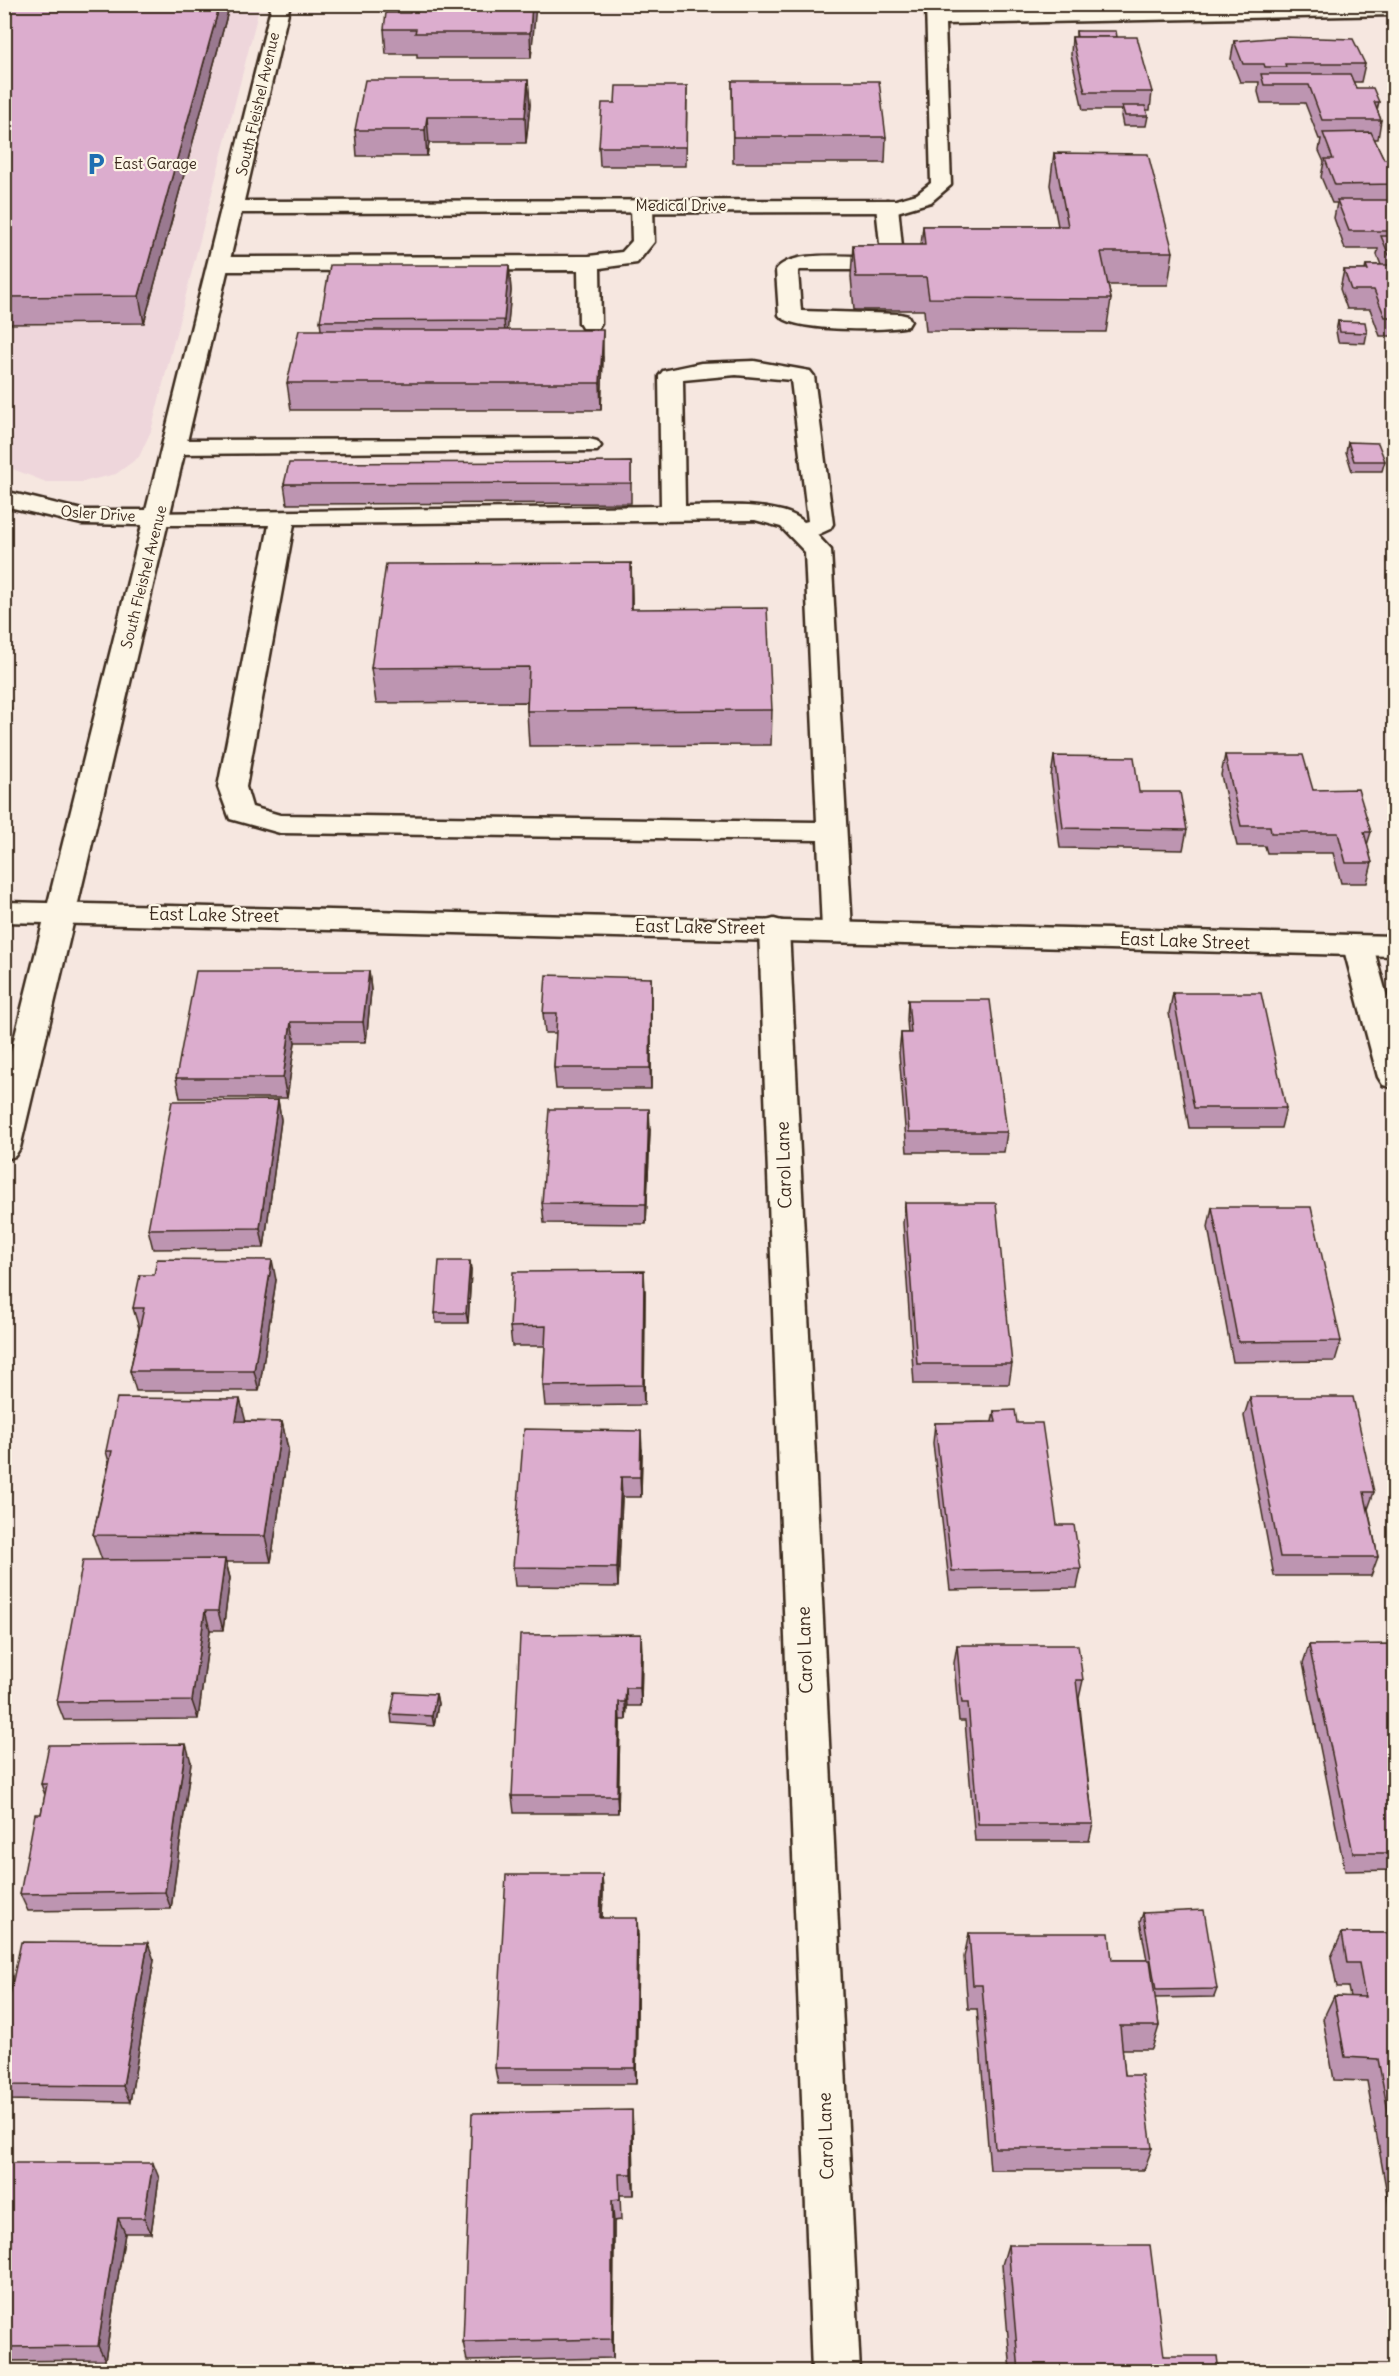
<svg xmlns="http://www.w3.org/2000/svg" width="1399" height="2376" viewBox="0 0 1399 2376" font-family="Delius,sans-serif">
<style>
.built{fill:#eed6db}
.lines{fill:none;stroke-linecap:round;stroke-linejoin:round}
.lane-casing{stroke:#3b2a1e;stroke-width:5}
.street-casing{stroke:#3b2a1e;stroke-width:5}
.secondary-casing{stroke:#3b2a1e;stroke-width:5}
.lane{fill:#fcf5e5;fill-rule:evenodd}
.street{fill:#fcf5e5;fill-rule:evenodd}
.secondary{fill:#fcf5e5;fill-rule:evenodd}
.wall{fill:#bd95b1;stroke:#3b2a1e;stroke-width:1.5}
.shaded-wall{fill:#9a7990;stroke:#3b2a1e;stroke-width:1.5}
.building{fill:#dcadce;stroke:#3b2a1e;stroke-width:1.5}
.labels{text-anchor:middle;stroke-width:4.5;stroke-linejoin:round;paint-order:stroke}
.far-street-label{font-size:15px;fill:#3b2a1e;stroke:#fcf5e5}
.far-poi-label{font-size:15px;fill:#3b2a1e;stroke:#fcf5e5;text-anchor:start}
.street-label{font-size:18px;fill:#3b2a1e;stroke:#fcf5e5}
</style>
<rect width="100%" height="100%" fill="#f6e7e0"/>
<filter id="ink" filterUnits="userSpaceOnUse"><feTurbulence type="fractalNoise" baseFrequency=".0167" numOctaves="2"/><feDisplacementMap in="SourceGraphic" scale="12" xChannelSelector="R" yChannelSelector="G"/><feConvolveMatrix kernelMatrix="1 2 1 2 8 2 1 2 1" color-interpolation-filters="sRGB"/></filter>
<g filter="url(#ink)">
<!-- built -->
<polygon class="built" points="4,5 260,5 151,431 139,457 116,474 82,482 46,482 5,466"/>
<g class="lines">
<!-- lane casing -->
<g class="lane-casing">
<g id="lane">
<polygon points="1164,4 1182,4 1184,14 1182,18 1168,18"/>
<polygon points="642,200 649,202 653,206 654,242 637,263 600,268 601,323 598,328 582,328 579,323 578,270 220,271 212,269 209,264 212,259 220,257 589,256 622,252 632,241 631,206 635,202"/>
<path d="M887 200 894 202 898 206 903 257 900 262 870 270H800L798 272 801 311 900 314 908 316 911 321 908 326C887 331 791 332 779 315L776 270C790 250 846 257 869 256L881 253 876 206 880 202Z"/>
<path d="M754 361 810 371 814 376 833 524 830 529 817 535 831 550 852 930 848 937 837 940 826 937 822 930 818 840 280 833 230 819 218 787 269 525H158L149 523 146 518 149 513 661 506 659 376 663 371 701 363ZM736 375 791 380 808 521 804 522C783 501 715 506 685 506L683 380ZM755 520 781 527 805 552 817 822 280 815 252 807 246 787 294 524Z"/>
<polygon points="589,439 597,441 601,446 597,451 175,454 166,452 163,447 166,442 175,440"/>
</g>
</g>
<!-- street casing -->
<g class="street-casing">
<g id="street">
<polygon points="272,4 290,4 244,201 896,200 917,194 931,183 926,4 944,4 945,13 1394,4 1394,15 945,24 951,185 931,202 897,212 241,213 20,1148 15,1156 4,1160 4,1080 142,525 82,524 4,506 4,491 82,510 146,510"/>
<polygon points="774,919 785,922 789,929 860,2372 812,2372 759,929 763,922"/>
<polygon points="1358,936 1369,939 1373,946 1394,1022 1394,1088 1383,1085 1378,1077 1343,946 1347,939"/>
</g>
</g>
<!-- secondary casing -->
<g class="secondary-casing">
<polygon id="secondary" points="4,902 1394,936 1394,956 4,922"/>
</g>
<!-- lane -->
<use href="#lane" class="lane"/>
<!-- street -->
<use href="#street" class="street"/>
<!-- secondary -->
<use href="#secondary" class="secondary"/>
</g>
<!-- wall -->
<g class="wall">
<polygon points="4,4 230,4 144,323 4,324"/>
<polygon points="412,4 535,4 531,58 417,58 417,54 386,54 384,29 410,13"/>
<polygon points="1076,31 1117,37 1152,92 1150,110 1146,110 1148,116 1146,126 1123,126 1121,116 1122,110 1083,110 1071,55 1072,37 1076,37"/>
<polygon points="1234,41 1365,64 1361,82 1353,82 1356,88 1379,102 1377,110 1381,120 1378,139 1374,139 1384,159 1395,158 1395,336 1380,336 1370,309 1347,309 1340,289 1344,270 1365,270 1366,265 1381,265 1377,255 1378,249 1345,249 1334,218 1337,203 1332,203 1321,177 1324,162 1319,151 1321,139 1319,139 1305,103 1261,103 1258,92 1259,82 1240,82 1231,59"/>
<polygon points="528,80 530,105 526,143 429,143 427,156 357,156 355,130"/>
<polygon points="732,81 886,137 885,163 733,163"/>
<polygon points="687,86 686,166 600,166 599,147 615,103"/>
<polygon points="1054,153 1173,252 1168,285 1108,285 1111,299 1106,332 926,331 924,310 854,310 851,277 853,245 921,245 923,226 1058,226 1050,185"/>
<polygon points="509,265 511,291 507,330 603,357 601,410 291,410 287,383 321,330 320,321"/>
<polygon points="1338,321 1367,333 1365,343 1338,342 1336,331"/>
<polygon points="1348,442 1385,461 1382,471 1352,471 1346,452"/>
<polygon points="631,462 631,503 287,504 284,484"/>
<polygon points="631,563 632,609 772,710 771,745 529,746 527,711 527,702 376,703 371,668"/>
<polygon points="1225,755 1313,790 1371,832 1367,845 1372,863 1367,883 1341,883 1333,853 1267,853 1265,846 1237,846 1221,775"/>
<polygon points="1054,756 1139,792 1187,830 1183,850 1060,848 1051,776"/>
<polygon points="369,971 371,991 366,1042 295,1042 287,1098 180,1098 176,1078"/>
<polygon points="651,978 651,1089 556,1089 554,1068 556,1033 545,1033 543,1013"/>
<polygon points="1173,993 1286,1108 1281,1128 1189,1128 1169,1013"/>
<polygon points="908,1000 1007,1132 1004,1152 907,1152 899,1053 901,1033 908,1033 907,1020"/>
<polygon points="278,1100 281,1120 264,1248 153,1249 148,1229"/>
<polygon points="650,1130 646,1224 544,1223 542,1203"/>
<polygon points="905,1203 1012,1364 1009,1384 914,1384 903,1223"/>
<polygon points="1212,1207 1341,1341 1335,1361 1233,1362 1208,1227"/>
<polygon points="471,1271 468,1323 436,1323 435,1313"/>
<polygon points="276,1280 259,1391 136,1391 130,1371 139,1328 133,1308"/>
<polygon points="645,1291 644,1405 545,1406 543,1386 545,1346 512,1346 510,1327"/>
<polygon points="1250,1397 1374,1492 1368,1509 1378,1557 1371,1576 1274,1576 1244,1416"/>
<polygon points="994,1411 1017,1423 1057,1525 1081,1569 1077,1588 950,1590 933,1443 935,1423 992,1422"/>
<polygon points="245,1421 282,1422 288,1449 271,1562 226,1562 230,1578 223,1630 210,1630 198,1719 64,1720 57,1702 102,1560 93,1535 109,1462 106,1451"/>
<polygon points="642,1450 641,1497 622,1497 618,1587 515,1586 513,1567"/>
<polygon points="957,1645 1083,1680 1079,1698 1093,1824 1089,1841 975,1841 965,1721 959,1721 954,1663"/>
<polygon points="1309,1645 1395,1649 1395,1870 1345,1871 1303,1663"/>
<polygon points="642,1653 641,1706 627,1706 626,1720 620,1720 618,1813 514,1813 512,1796"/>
<polygon points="436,1694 438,1704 434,1726 392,1723 391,1714"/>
<polygon points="191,1762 171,1909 28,1911 20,1894 41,1814 45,1795 41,1784"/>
<polygon points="602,1875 603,1892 602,1918 638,1935 636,2084 498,2084 495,2068"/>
<polygon points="1143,1913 1217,1989 1214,1997 1155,1998 1159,2026 1152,2049 1122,2049 1125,2075 1152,2148 1144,2170 990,2170 977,2009 968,2009 964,1957 969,1933 1112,1960 1147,1960 1140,1922"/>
<polygon points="1342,1933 1395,1933 1395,2205 1389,2205 1367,2081 1334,2080 1323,2019 1334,1996 1350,1997 1348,1987 1337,1987 1331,1957"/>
<polygon points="154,1960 130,2102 4,2100 4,2023"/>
<polygon points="633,2132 634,2195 620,2195 621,2220 614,2221 613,2358 467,2361 463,2342"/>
<polygon points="4,2163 159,2178 151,2233 125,2233 105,2360 4,2361"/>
<polygon points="1008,2245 1164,2356 1219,2372 1011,2372 1002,2265"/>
</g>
<!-- shaded-wall -->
<g class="shaded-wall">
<polygon points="220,4 230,4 144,323 139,296"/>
<polygon points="532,4 535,4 536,6 531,58 530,33"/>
<polygon points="528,80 530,105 526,143 525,117"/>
<polygon points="427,117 429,143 427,156 425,130"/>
<polygon points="509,265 511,291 506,347 504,320"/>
<polygon points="603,330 603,357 601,410 600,383"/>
<polygon points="631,563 632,597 632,644 631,609"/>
<polygon points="4,684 11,709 4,728"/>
<polygon points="369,971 371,991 366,1042 363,1022"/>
<polygon points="651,978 651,1089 650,1068"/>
<polygon points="291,1022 295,1042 287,1098 283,1078"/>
<polygon points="278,1100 281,1120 264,1248 260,1228"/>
<polygon points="649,1109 650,1130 646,1224 646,1204"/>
<polygon points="272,1260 276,1280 259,1391 254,1371"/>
<polygon points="470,1261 471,1271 468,1323 466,1313"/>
<polygon points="644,1271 645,1291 644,1405 643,1385"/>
<polygon points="240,1399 247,1426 236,1421"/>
<polygon points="282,1422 288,1449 271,1562 265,1536"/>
<polygon points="641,1431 642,1450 641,1497 640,1477"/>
<polygon points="621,1477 622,1497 618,1587 617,1568"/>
<polygon points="225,1559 230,1578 223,1630 218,1611"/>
<polygon points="205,1611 210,1630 198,1719 192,1701"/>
<polygon points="641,1634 642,1653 641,1706 640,1688"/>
<polygon points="626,1688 627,1706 626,1720 625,1702"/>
<polygon points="436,1694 438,1704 434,1726 432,1716"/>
<polygon points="619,1702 620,1720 618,1813 617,1796"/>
<polygon points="186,1744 191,1762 171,1909 165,1892"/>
<polygon points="602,1875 603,1892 601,1935 600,1918"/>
<polygon points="637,1918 638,1935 636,2084 635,2068"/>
<polygon points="148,1943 154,1960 130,2102 123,2086"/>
<polygon points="632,2110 633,2132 634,2195 632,2174"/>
<polygon points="153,2163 159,2178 151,2233 144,2218"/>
<polygon points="612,2200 614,2221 613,2358 612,2339"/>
<polygon points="118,2218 125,2233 105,2360 98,2346"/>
</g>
<!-- building -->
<g class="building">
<polygon points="4,4 220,4 139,296 4,297"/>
<polygon points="412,4 532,4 530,33 415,33 416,29 384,29 386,13 410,13"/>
<polygon points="1076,31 1116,31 1117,37 1077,37"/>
<polygon points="1072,37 1137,37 1152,92 1085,92"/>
<polygon points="1283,37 1353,39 1365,64 1285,64 1286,67 1265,67 1264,64 1243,64 1234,41"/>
<polygon points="1261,74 1350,74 1356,88 1373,88 1379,102 1374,102 1381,120 1322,120 1309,85 1264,85"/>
<polygon points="365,80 528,80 525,117 427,117 425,130 355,130"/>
<polygon points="732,81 879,81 886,137 733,137"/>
<polygon points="616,86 687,86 686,147 599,147 602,103 615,103"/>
<polygon points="1122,106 1145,106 1148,116 1125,116"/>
<polygon points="1371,132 1384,159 1395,158 1395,184 1335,185 1325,159 1333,159 1323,133"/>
<polygon points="1054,153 1148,154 1173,252 1101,252 1111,299 929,298 926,277 856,277 853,245 925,245 923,226 1068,226"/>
<polygon points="1337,200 1395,200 1395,231 1349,231"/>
<polygon points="1381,236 1395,236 1395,255 1389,255"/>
<polygon points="330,265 509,265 504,320 320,321"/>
<polygon points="1366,265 1395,265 1395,317 1385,317 1374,290 1351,290 1344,270 1368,270"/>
<polygon points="1338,321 1365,322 1367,333 1340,332"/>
<polygon points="299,330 603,330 600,383 287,383"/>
<polygon points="1348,442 1378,443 1385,461 1354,461"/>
<polygon points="631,462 631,483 284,484 289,463"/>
<polygon points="631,563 631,609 767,608 772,710 527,711 529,667 371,668 386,564"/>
<polygon points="1225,755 1303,755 1313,790 1358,789 1371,832 1364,832 1372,863 1346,863 1338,833 1271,833 1270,826 1241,826"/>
<polygon points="1054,756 1134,757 1139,792 1180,792 1187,830 1063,828"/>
<polygon points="196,971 369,971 363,1022 291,1022 283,1078 176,1078"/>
<polygon points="546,975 651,978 650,1068 554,1068 557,1013 543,1013"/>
<polygon points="1173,993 1261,993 1286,1108 1194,1108"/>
<polygon points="908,1000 990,1000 1007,1132 909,1132 901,1033 911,1033"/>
<polygon points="278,1100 260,1228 148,1229 172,1101"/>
<polygon points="549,1109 649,1109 646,1204 542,1203"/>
<polygon points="905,1203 996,1203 1012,1364 917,1364"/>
<polygon points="1212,1207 1311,1207 1341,1341 1238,1342"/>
<polygon points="157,1259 272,1260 254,1371 130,1371 144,1308 133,1308 140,1275 154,1275"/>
<polygon points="439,1261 470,1261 466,1313 435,1313"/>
<polygon points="644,1271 643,1385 543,1386 546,1326 510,1327 513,1272"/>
<polygon points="1250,1397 1353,1397 1374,1492 1364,1492 1378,1557 1280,1557"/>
<polygon points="117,1398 240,1399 236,1421 282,1422 265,1536 93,1535 112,1451 106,1451"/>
<polygon points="1015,1410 1017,1423 1042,1423 1057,1525 1074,1525 1081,1569 952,1571 935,1423 996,1422 994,1411"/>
<polygon points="524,1429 641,1431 640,1477 621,1477 617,1568 513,1567"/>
<polygon points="225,1559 218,1611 205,1611 192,1701 57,1702 83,1560"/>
<polygon points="641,1634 640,1688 626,1688 625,1702 619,1702 617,1796 512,1796 520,1635"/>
<polygon points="1393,1644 1395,1649 1395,1853 1353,1853 1309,1645"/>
<polygon points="957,1645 1078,1645 1083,1680 1076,1680 1093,1824 978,1824 968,1703 962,1703"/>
<polygon points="395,1692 436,1694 432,1716 391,1714"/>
<polygon points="186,1744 165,1892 20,1894 35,1814 41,1814 47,1784 41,1784 49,1745"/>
<polygon points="506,1875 602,1875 600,1918 637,1918 635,2068 495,2068"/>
<polygon points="1204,1910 1217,1989 1156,1990 1143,1913"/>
<polygon points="969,1933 1109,1933 1112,1960 1150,1960 1159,2026 1120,2026 1125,2075 1142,2075 1152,2148 995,2148 982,1985 973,1985"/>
<polygon points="1342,1933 1395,1933 1395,2147 1378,2059 1345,2057 1334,1996 1365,1997 1359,1963 1347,1963"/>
<polygon points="21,1942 148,1943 123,2086 4,2085 4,2023"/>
<polygon points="632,2110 632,2174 619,2174 620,2199 612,2200 612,2339 463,2342 472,2113"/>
<polygon points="4,2163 153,2163 144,2218 118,2218 98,2346 4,2347"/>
<polygon points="1008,2245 1150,2245 1164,2356 1217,2356 1219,2372 1019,2372"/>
</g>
</g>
<!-- icons -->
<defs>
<g id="parking-bare" transform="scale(1.8)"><path d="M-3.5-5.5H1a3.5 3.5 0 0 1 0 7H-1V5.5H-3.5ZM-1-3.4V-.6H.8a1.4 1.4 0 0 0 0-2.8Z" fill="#1f6fb2" stroke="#fcf5e5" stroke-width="2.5" paint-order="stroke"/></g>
</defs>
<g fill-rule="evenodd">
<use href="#parking-bare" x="96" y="164"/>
</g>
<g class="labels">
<!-- far-street labels -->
<g class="far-street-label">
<text transform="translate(258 104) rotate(-77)" y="5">South Fleishel Avenue</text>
<text x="681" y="211">Medical Drive</text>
<text transform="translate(98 514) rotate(4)" y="5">Osler Drive</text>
<text transform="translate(144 577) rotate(-76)" y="5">South Fleishel Avenue</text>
</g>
<!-- far-poi labels -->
<g class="far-poi-label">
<text x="114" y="169">East Garage</text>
</g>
<!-- street labels -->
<g class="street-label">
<text transform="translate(214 915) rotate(1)" y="6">East Lake Street</text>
<text transform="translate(700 927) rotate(1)" y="6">East Lake Street</text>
<text transform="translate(1185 941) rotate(2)" y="6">East Lake Street</text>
<text transform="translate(784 1165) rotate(-92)" y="6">Carol Lane</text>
<text transform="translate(805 1650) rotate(-92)" y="6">Carol Lane</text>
<text transform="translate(826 2136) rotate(-92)" y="6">Carol Lane</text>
</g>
</g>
<!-- margin -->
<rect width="1399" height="2376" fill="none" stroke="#fcf5e5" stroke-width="24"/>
<rect x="12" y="12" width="1375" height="2352" fill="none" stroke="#3b2a1e" stroke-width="2" filter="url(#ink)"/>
</svg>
